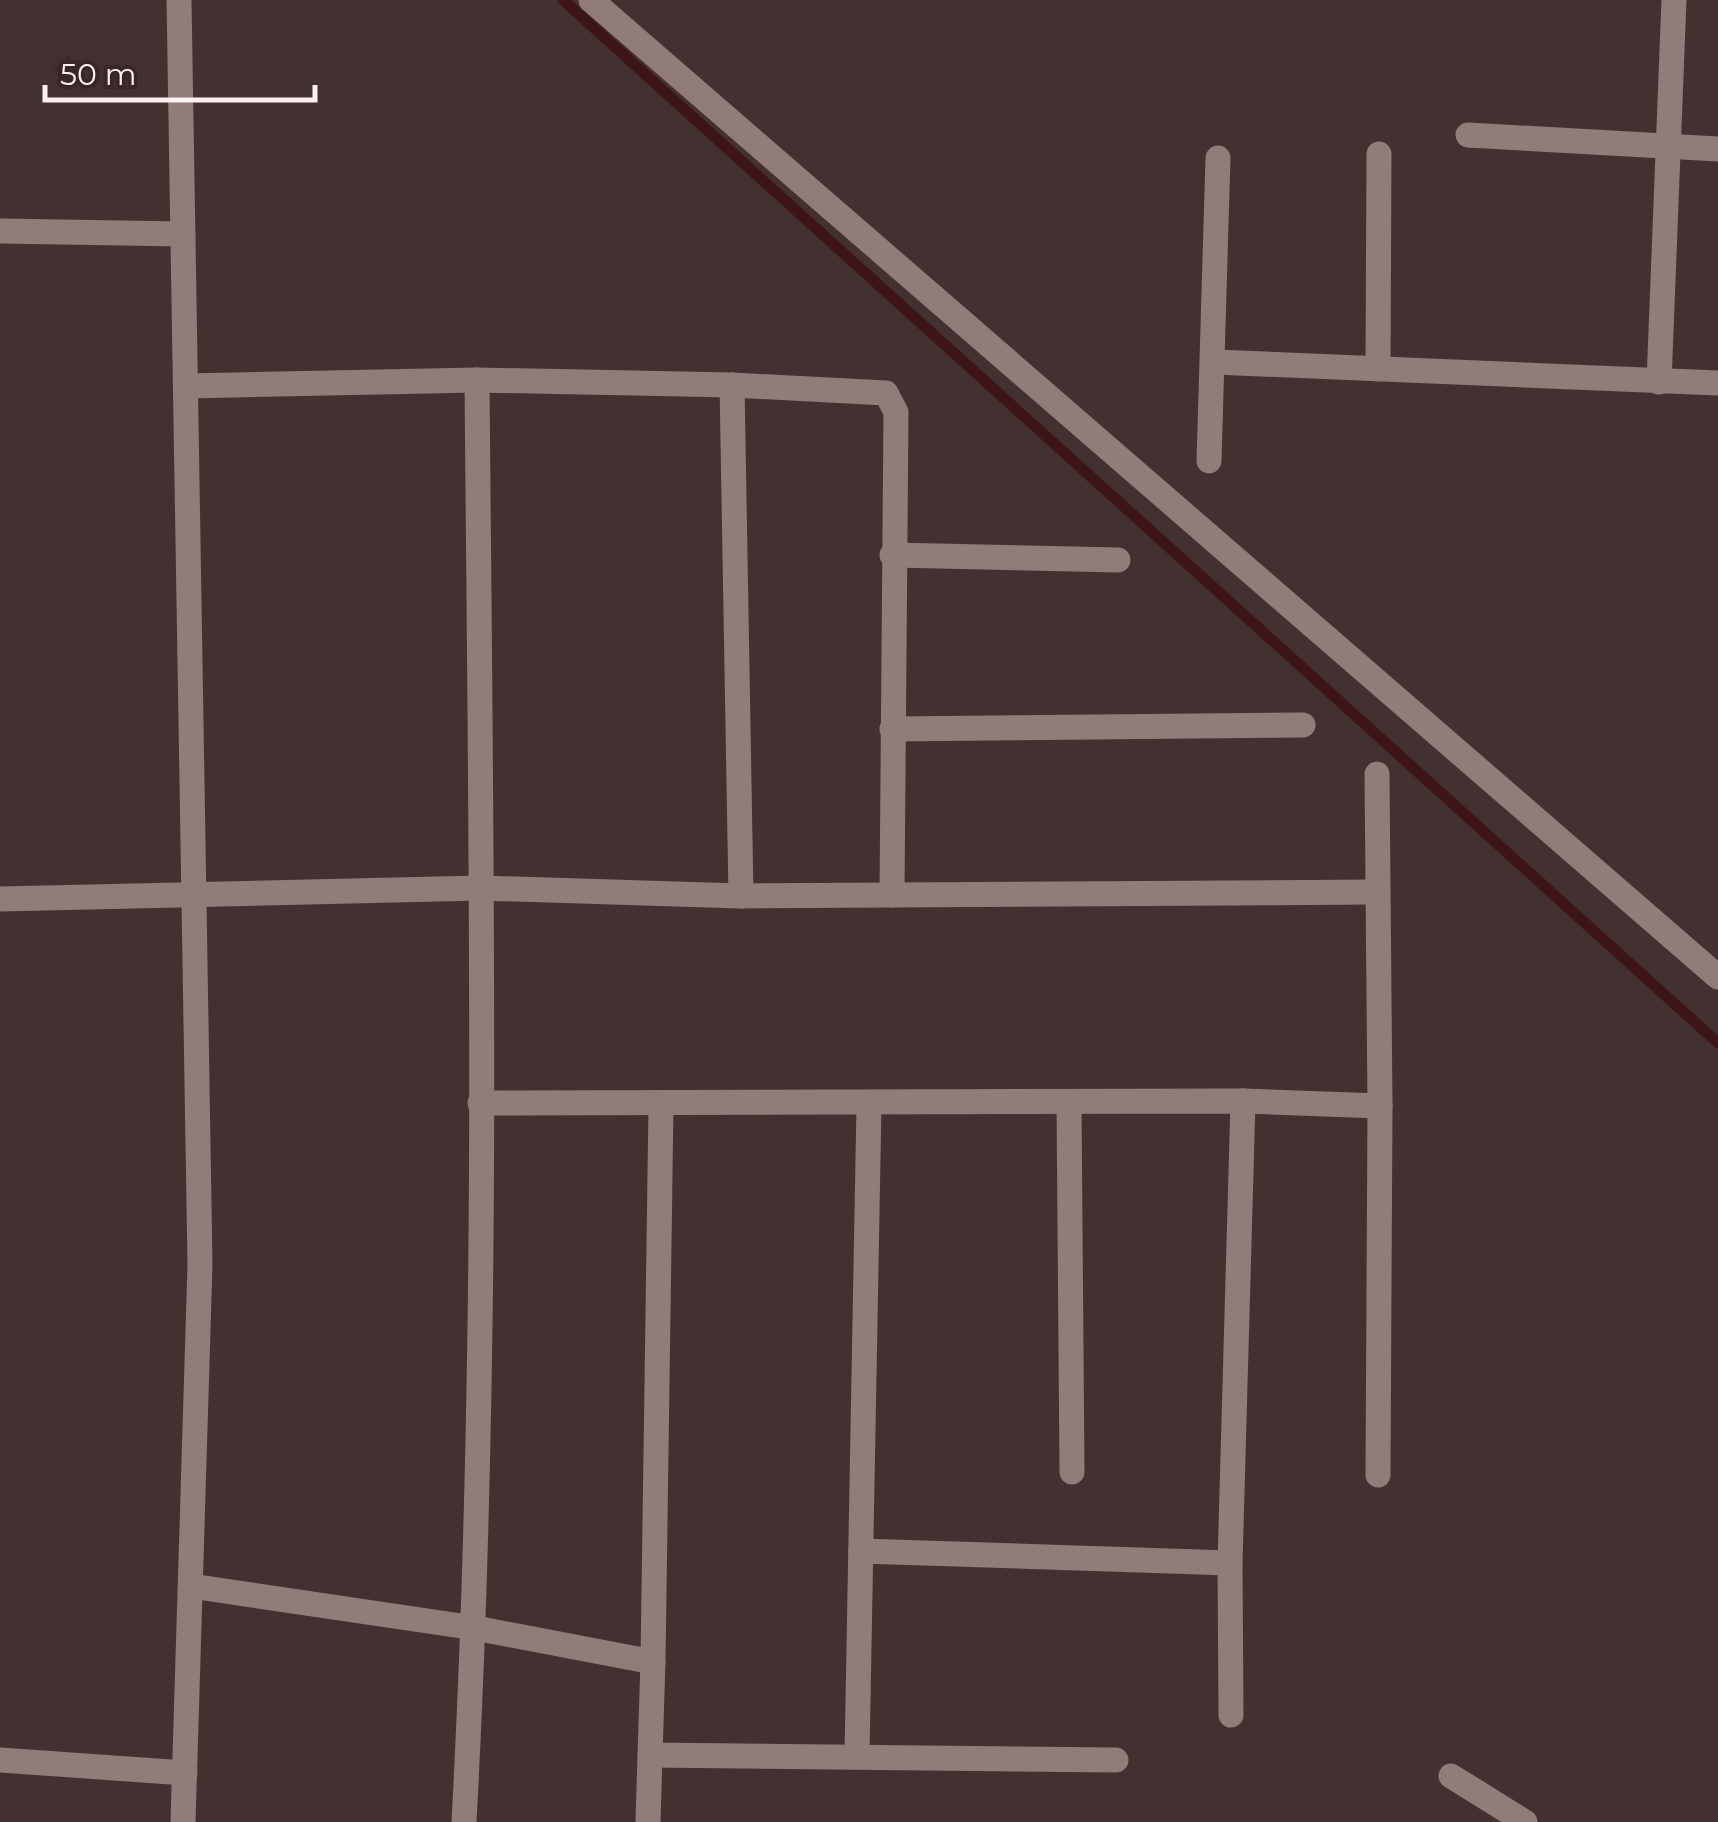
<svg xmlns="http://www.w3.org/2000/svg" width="1718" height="1822" viewBox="0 0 1718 1822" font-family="Montserrat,sans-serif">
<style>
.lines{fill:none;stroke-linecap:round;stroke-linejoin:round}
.stream{stroke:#3d1418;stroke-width:11}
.minor{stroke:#917b7b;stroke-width:25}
</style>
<rect width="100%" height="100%" fill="#433131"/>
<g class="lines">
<!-- stream -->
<polyline class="stream" points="563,0 1718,1043"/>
<!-- minor -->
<g class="minor">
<polyline points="179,0 200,1264 183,1822"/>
<polyline points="591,0 1718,977"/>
<polyline points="1468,135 1718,149"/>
<polyline points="0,231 183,234"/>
<polyline points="1215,362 1718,383"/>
<polyline points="1378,369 1379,154"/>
<polyline points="1659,382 1674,0"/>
<polyline points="732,385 741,896"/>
<polyline points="187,386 477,380 732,385 886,393 896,412 892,895"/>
<polyline points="1209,461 1218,158"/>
<polyline points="892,555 1118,560"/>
<polyline points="892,729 1303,725"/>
<polyline points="1377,774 1380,1106"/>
<polyline points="0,899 481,888 741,896 1377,892"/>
<polyline points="480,1103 1243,1101 1380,1106 1378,1475"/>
<polyline points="1069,1103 1072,1472"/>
<polyline points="861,1551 1230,1563"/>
<polyline points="191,1586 475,1628 653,1662 661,1105"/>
<polyline points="653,1662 650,1755 1116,1760"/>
<polyline points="1231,1715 1230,1563 1243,1101"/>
<polyline points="857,1755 869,1104"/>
<polyline points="0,1760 185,1773"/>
<polyline points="1451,1776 1525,1822"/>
<path d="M464 1822C490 1342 481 860 477 380"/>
<polyline points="648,1822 650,1755"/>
</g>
</g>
<!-- scale -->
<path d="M45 85v15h270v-15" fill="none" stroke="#fcf0f0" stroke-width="5"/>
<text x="60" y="85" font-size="30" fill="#fcf0f0" stroke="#392727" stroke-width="8" paint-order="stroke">50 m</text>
</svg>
